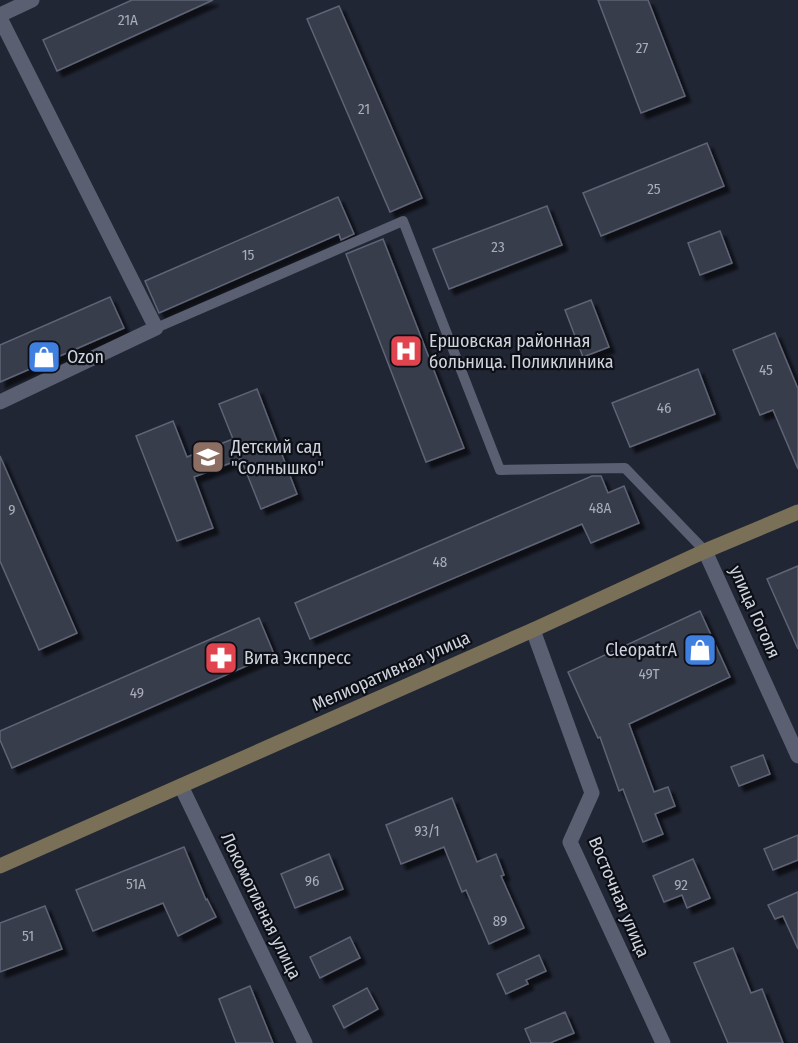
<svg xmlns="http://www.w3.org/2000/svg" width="798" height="1043" viewBox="0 0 798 1043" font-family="'Fira Sans Condensed',sans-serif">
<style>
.building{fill:#373c4c;stroke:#5f6475;stroke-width:1.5;filter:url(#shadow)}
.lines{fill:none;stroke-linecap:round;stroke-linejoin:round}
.lane{stroke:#5a6071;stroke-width:10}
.street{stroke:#5a6071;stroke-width:15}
.secondary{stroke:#7a7058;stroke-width:15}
.labels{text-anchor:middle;stroke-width:4.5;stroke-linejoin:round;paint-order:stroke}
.number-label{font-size:15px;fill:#a9adb9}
.poi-label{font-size:18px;fill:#cfd3dd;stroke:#0d0f16;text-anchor:start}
.street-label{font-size:18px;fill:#cfd3dd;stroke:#0d0f16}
</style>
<defs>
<filter id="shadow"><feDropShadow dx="5.5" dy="5.5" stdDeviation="1.5" flood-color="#0009"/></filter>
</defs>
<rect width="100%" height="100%" fill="#212635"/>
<!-- building -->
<g class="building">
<polygon points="132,0 213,0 57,71 43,40"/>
<polygon points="598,0 648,0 685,96 641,113"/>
<polygon points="339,6 422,198 390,212 307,19"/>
<polygon points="707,143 724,186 601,236 583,193"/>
<polygon points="338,197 354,234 341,240 339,234 159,313 145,281"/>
<polygon points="547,206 562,245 449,289 433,249"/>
<polygon points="720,231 732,263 700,275 688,243"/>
<polygon points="383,239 464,448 426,462 346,254"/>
<polygon points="110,297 124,328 0,382 0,345"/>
<polygon points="591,300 609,347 583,357 565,310"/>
<polygon points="775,333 798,389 798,469 773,410 760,415 733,350"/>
<polygon points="698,369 715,414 630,447 612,403"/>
<polygon points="257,389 297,494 261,509 241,459 194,477 213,528 177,541 136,436 173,421 187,457 233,439 219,404"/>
<polygon points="0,456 77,633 39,650 0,561"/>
<polygon points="592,476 601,476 608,493 624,486 639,523 591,543 582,524 310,639 295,603"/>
<polygon points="798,566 798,649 767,579"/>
<polygon points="700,611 730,677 629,724 654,792 668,787 675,806 655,814 663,834 643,842 623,789 619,791 600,737 598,738 568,672"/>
<polygon points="259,618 274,654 12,768 0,740 0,731"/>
<polygon points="763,755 770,774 739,786 731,767"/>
<polygon points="452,798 477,862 496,854 504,875 501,876 524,928 489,944 466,890 462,892 444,847 401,864 386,825"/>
<polygon points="798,835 798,860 773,870 764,849"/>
<polygon points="184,847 206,900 207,899 216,917 178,936 163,903 93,931 76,890"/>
<polygon points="329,854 343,889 295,908 281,874"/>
<polygon points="693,859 710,898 687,908 682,895 664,902 653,876"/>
<polygon points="798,892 798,949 783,916 775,919 768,905"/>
<polygon points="45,906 62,949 0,972 0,923"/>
<polygon points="350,937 360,958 320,978 310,957"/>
<polygon points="733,948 751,993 762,989 783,1043 728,1043 694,963"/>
<polygon points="539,955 546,971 526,980 528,984 506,994 497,974"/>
<polygon points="250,986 273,1043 236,1043 219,999"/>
<polygon points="367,988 378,1009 344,1028 333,1006"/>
<polygon points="565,1012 574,1033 550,1043 531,1043 525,1029"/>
</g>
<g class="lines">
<!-- lane -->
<polyline class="lane" points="156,328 403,221 500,470 625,468 705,551"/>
<!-- street -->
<g class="street">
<polyline points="0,15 32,0"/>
<polyline points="0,18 156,328 0,402"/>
<polyline points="705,551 798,756"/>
<polyline points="533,630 592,793 570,842 663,1043"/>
<polyline points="181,786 305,1043"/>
</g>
<!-- secondary -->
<polyline class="secondary" points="0,866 533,630 705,551 798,512"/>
</g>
<!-- icons -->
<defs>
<g id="hospital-square" transform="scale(1.725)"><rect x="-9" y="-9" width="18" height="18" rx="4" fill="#e0444e" stroke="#0d0f16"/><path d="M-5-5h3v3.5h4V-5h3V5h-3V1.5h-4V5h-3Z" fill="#fff"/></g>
<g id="shop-square" transform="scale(1.725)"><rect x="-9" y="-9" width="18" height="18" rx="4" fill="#3f7fe0" stroke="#0d0f16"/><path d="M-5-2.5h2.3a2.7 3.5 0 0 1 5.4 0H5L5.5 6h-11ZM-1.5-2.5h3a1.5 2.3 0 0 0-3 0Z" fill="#fff"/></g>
<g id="school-square" transform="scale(1.725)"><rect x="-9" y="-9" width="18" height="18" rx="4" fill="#8d6e63" stroke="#0d0f16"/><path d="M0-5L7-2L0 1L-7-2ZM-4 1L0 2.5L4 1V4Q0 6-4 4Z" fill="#fff"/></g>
<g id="pharmacy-square" transform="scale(1.725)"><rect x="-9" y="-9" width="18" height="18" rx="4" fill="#e0444e" stroke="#0d0f16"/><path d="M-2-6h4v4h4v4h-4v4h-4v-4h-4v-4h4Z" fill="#fff"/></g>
</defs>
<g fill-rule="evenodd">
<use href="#hospital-square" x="406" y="351"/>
<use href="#shop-square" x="44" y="357"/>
<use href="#school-square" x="208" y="457"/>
<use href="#shop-square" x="700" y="650"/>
<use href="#pharmacy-square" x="221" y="658"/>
</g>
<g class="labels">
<!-- number labels -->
<g class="number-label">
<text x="128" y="25">21А</text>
<text x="642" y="53">27</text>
<text x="364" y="114">21</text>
<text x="654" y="194">25</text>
<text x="498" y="252">23</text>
<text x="248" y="260">15</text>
<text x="766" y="375">45</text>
<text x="664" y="413">46</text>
<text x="600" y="513">48А</text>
<text x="12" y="515">9</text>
<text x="440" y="567">48</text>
<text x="649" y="679">49Т</text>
<text x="137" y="698">49</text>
<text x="427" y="836">93/1</text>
<text x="312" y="886">96</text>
<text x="136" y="889">51А</text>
<text x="681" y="890">92</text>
<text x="500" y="926">89</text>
<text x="28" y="941">51</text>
</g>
<!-- poi labels -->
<g class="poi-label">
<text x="429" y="347">Ершовская районная<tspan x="429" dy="21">больница. Поликлиника</tspan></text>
<text x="67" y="363">Ozon</text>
<text x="231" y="453">Детский сад<tspan x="231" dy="21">"Солнышко"</tspan></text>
<text x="677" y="656" text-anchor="end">CleopatrA</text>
<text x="244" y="664">Вита Экспресс</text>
</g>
<!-- street labels -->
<g class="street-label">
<text transform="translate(755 612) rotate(66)" y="6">улица Гоголя</text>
<text transform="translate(391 671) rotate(-24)" y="6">Мелиоративная улица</text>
<text transform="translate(619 897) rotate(67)" y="6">Восточная улица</text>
<text transform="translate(261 906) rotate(64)" y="6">Локомотивная улица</text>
</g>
</g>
</svg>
